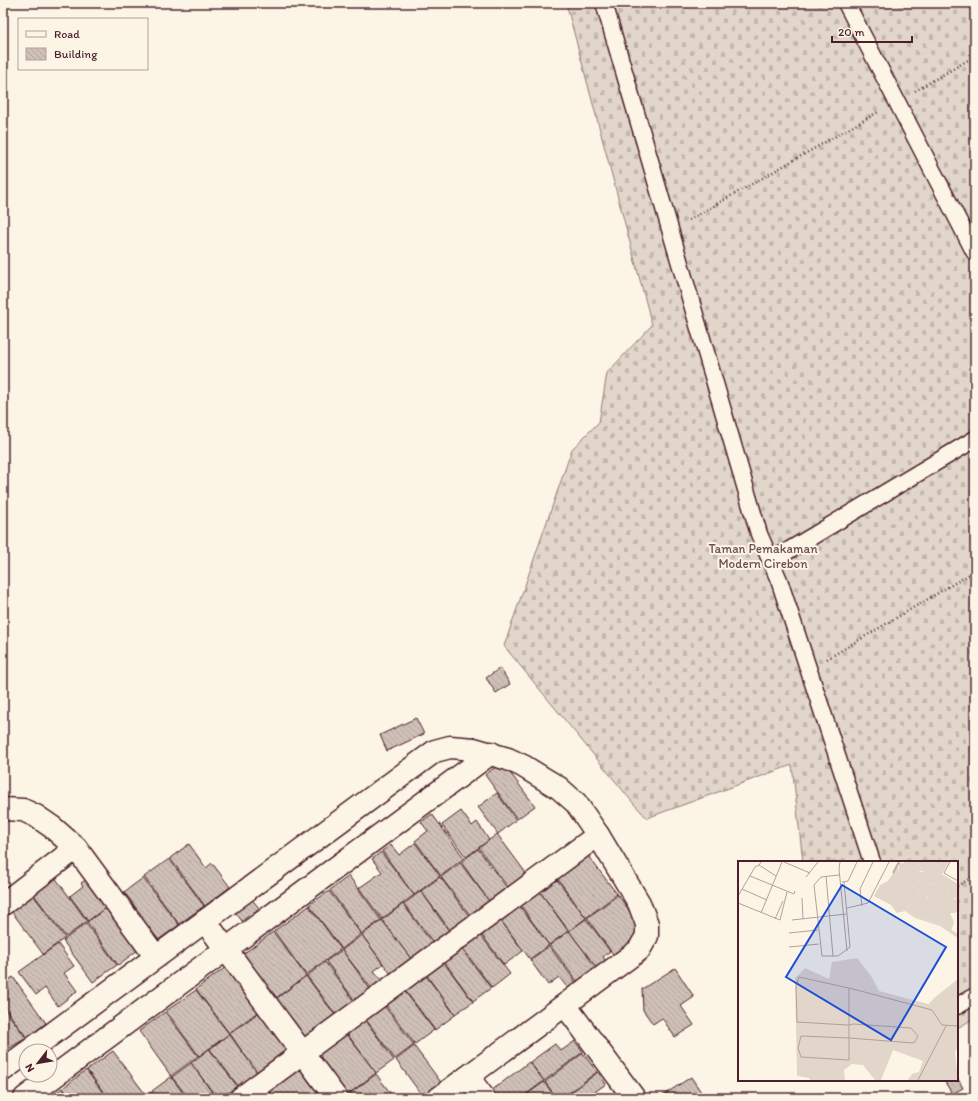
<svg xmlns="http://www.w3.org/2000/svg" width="978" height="1101" viewBox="0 0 978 1101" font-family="Itim,sans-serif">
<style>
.cemetery{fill:url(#cemetery-stones);stroke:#967a7a}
.building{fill:url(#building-back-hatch);stroke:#4a1f2b}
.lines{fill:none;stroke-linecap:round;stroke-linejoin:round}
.lane-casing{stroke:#4a1f2b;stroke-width:19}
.street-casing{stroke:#4a1f2b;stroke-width:25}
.path{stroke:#4a1f2b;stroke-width:2.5;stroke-dasharray:1 3;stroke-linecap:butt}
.lane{stroke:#fcf5e5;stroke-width:16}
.street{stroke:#fcf5e5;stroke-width:22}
.labels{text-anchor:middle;stroke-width:4;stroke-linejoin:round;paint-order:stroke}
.park-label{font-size:13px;fill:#704c53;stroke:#fcf5e5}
.inset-river{fill:none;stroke:#c0aca5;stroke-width:2}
.inset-road{fill:none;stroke:#b59f9b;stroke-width:1}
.view{fill:#1d4ed8;fill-opacity:0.15;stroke:#1d4ed8;stroke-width:2}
.inset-edge{fill:none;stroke:#4a1f2b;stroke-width:2}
</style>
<defs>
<pattern id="cemetery-stones" width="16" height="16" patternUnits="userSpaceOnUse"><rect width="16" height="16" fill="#e2d5ca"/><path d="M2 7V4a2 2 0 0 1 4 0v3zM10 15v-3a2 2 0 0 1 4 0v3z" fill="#c3b6ae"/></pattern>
<pattern id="building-back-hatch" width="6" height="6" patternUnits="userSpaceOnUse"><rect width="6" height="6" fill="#cfc0b7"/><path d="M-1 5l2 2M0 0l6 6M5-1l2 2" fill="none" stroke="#b3a59e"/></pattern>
</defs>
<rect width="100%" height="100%" fill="#fcf5e5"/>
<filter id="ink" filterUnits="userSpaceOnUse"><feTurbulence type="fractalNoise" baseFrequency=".025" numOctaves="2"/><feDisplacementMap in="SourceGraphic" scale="8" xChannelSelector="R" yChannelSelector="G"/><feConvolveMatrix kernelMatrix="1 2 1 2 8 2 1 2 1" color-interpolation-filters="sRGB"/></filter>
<g filter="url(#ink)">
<!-- cemetery -->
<polygon class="cemetery" points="566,3 975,3 975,1018 957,1028 957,862 803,862 792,765 647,818 634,804 504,646 572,449 599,422 607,373 652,325"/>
<!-- building -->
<g class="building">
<polygon points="500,668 510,684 496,693 486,678"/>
<polygon points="416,718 424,734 387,751 380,735"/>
<polygon points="502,762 535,806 517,819 485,775"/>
<polygon points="497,793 516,820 498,834 478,807"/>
<polygon points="461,811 472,826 477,822 489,840 466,857 442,825"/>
<polygon points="432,814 464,858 441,876 415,841 428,831 421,822"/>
<polygon points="497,834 526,873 508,887 479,848"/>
<polygon points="415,843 440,876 414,895 382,851 391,845 399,855"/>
<polygon points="189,844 206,868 212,863 230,887 205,906 170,858"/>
<polygon points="478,849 507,888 489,901 461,862"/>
<polygon points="381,852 414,895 382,919 359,888 382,872 372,859"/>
<polygon points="586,853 617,894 586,918 556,876"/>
<polygon points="169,859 204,906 179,924 144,877"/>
<polygon points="460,863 489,901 470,915 441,877"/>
<polygon points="54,876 87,921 66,937 32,892"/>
<polygon points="349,876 381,920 362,934 330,890"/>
<polygon points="90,877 110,904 88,921 70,896 83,886 81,883"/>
<polygon points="440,877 469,916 450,930 421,891"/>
<polygon points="555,877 586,918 569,931 538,889"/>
<polygon points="143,878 179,925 154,943 137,921 143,917 124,892"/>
<polygon points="538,889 568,931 549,945 519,903"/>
<polygon points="329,891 361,934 342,949 309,905"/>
<polygon points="421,891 449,931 433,942 404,904"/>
<polygon points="31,892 65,938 43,954 9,908"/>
<polygon points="618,895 646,934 615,957 587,918"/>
<polygon points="250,897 259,908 242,921 233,909"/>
<polygon points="403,904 432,943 411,959 382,920"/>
<polygon points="518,904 549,945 530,959 499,918"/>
<polygon points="111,905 142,947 118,965 87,922"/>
<polygon points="309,906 341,949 306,975 274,931"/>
<polygon points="499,918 523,951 504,965 480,932"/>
<polygon points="586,919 610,951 603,957 607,963 598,970 569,931"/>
<polygon points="382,920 411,959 391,974 362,935"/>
<polygon points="86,923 117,965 93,982 63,941"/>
<polygon points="569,931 598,970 579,984 550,945"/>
<polygon points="273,932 306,976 276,998 243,954"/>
<polygon points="479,933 510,974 492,988 461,946"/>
<polygon points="362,935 383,964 374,971 382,980 371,988 342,950"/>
<polygon points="58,944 74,966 64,973 77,991 58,1006 45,988 36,995 19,972"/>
<polygon points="549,946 578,985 570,991 559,977 548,985 530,960"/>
<polygon points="460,947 491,988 473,1001 443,960"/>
<polygon points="342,950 370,989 355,1001 326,961"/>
<polygon points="442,960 473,1002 455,1014 425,973"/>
<polygon points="325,962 354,1001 336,1015 307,976"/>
<polygon points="226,967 258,1012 229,1033 196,989"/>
<polygon points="675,968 694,997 681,1006 694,1025 675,1037 662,1018 653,1024 643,1010 642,989"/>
<polygon points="424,973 455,1015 435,1030 404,989"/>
<polygon points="306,976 335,1015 305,1037 276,999"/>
<polygon points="13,977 46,1023 27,1038 3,1005 3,984"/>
<polygon points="403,989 434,1030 415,1044 384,1003"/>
<polygon points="196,990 229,1034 199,1056 166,1011"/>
<polygon points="383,1004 414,1045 395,1059 364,1017"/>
<polygon points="3,1007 26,1038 3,1052"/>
<polygon points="165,1012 198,1056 171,1076 139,1031"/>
<polygon points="259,1012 286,1050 257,1072 230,1034"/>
<polygon points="364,1018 394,1060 376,1073 346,1032"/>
<polygon points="345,1032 376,1073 347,1095 317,1053"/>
<polygon points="229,1034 257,1072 238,1086 210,1049"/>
<polygon points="575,1041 583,1052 544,1081 530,1062 555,1044 561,1051"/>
<polygon points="414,1046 443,1085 425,1098 424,1098 396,1060"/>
<polygon points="209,1049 237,1086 221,1098 217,1098 191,1063"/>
<polygon points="113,1051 146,1095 142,1098 108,1098 87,1070"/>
<polygon points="583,1053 597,1072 562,1098 557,1098 545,1082"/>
<polygon points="529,1062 544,1081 521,1098 496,1098 491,1091"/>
<polygon points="191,1063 216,1098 188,1098 172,1077"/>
<polygon points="297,1065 322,1098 275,1098 267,1088"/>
<polygon points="86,1070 107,1098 70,1098 63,1088"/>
<polygon points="598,1072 606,1084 593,1093 597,1098 564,1098"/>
<polygon points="376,1074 394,1098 350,1098 348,1095"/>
<polygon points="171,1077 187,1098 157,1098 152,1091"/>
<polygon points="691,1077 705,1098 659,1098"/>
<polygon points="957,1077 963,1088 952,1094 944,1080 957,1080"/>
<polygon points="544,1082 556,1098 522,1098"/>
<polygon points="62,1088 69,1098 49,1098"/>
<polygon points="266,1088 274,1098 253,1098"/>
<polygon points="151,1092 155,1098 143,1098"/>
</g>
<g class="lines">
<!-- lane casing -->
<g class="lane-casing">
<g id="lane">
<polyline points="604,3 759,534 779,580 872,862"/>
<polyline points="846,3 975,253"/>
<polyline points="771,561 975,439"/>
<polyline points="957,1006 975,996"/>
</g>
</g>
<!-- street casing -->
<g class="street-casing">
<g id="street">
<polyline points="3,809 23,810 36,816 52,827 76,848 156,957"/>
<polyline points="3,904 76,848"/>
<polyline points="205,921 336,1098"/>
<polyline points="565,1005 634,1098"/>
<polyline points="29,1051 435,751 450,747 474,749 508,759 523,766 559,788 576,803 598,835 639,903 647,924 647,936 639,950 439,1098"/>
<polyline points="3,1070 26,1053"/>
<polyline points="468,1077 484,1098"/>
<polyline points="25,1098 491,753"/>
<polyline points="241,1098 598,835"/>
</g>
</g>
<!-- path -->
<g class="path">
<polyline points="915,91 975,56"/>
<polyline points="689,220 878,112"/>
<polyline points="827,659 975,571"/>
<polyline points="957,886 975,876"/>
</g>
<!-- lane -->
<use href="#lane" class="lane"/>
<!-- street -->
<use href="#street" class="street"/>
</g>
</g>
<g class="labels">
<!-- park labels -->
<g class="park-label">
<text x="763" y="553">Taman Pemakaman<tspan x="763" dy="15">Modern Cirebon</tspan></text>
</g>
</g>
<!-- overview -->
<g transform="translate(738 861)">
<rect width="220" height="220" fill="#fcf5e5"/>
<path d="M161 2 179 3 186 11 182 10 178 14 177 17 180 20 201 25 209 21 213 23 208 30 212 36 218 38 220 36V49L217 52H212L216 61 213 70 205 64 182 57 168 48 175 42 179 34 189 37 191 34 177 27 168 14 161 12ZM220 118V151L190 144 196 137Z" fill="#e2d5ca"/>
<path d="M166 1H211L204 13 220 23 219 37H213L208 30 212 22 201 25 180 20 177 17V11H186L179 3 164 6ZM160 5 161 12 168 14 177 27 191 34 188 37 179 34 176 41 168 48 182 57 205 64 220 73V77L202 65 177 57 167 50 159 52 153 44 136 35 142 24 150 20Z" fill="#e2d5ca"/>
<path d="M119 97 133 115 141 130 220 151V186L217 191 220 219H170L174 213 181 211 185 200 155 189 143 219H137L125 204 114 203 106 209 107 219H72L71 217 59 215 57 117 67 107 91 118 94 101Z" fill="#e2d5ca"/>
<path d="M198 162 200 169 197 177 184 164Z" fill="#e2d5ca"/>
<path class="inset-river" d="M155 12 161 1"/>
<path class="inset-road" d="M23 1 21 4 38 15M46 1 72 12M102 1 101 8 109 90M212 1 206 12 220 20M101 14 83 16 76 24 84 95H100L112 86 106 21M12 15 56 33 57 30M88 15 95 95M68 16 80 1M104 21 110 20 119 1M4 28 29 39M0 35 17 6 21 4M64 37 65 58M0 42 42 59 49 31M124 45 122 28 135 1M109 47 130 42 151 1M23 52 44 1M37 58 45 40M54 59 108 53M51 72 80 69M51 86 81 83M111 128V199L63 196 60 187 63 175 111 177 176 182 180 175 173 167 115 163 111 164H109L59 161 58 125 61 116 115 128 194 149 204 164 220 165M180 219 208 165"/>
<path class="view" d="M104 24 208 86 153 179 48 116Z"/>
<rect width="220" height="220" class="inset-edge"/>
</g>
<!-- margin -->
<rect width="978" height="1101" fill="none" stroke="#fcf5e5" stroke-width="16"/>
<rect x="8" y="8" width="962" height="1085" fill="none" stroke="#4a1f2b" stroke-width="1.5" filter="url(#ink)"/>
<!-- legend -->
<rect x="18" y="18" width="130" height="52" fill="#fcf5e5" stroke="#b59f9b"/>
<rect x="26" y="31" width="20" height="6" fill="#fcf5e5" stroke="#b59f9b"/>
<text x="54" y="38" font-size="12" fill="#4a1f2b">Road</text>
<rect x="26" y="48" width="20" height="12" fill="url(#building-back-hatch)" stroke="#b59f9b"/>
<text x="54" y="58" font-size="12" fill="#4a1f2b">Building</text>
<!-- north arrow -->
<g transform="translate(38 1063) rotate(239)"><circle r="19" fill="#fcf5e5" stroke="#b59f9b"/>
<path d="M0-3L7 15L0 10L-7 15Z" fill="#4a1f2b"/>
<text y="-6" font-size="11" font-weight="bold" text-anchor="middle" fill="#4a1f2b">N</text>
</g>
<!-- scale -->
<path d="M832 36v6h80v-6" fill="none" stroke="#4a1f2b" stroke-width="2"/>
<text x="838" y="36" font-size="12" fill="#4a1f2b" stroke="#fcf5e5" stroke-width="3" paint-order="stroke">20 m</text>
</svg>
